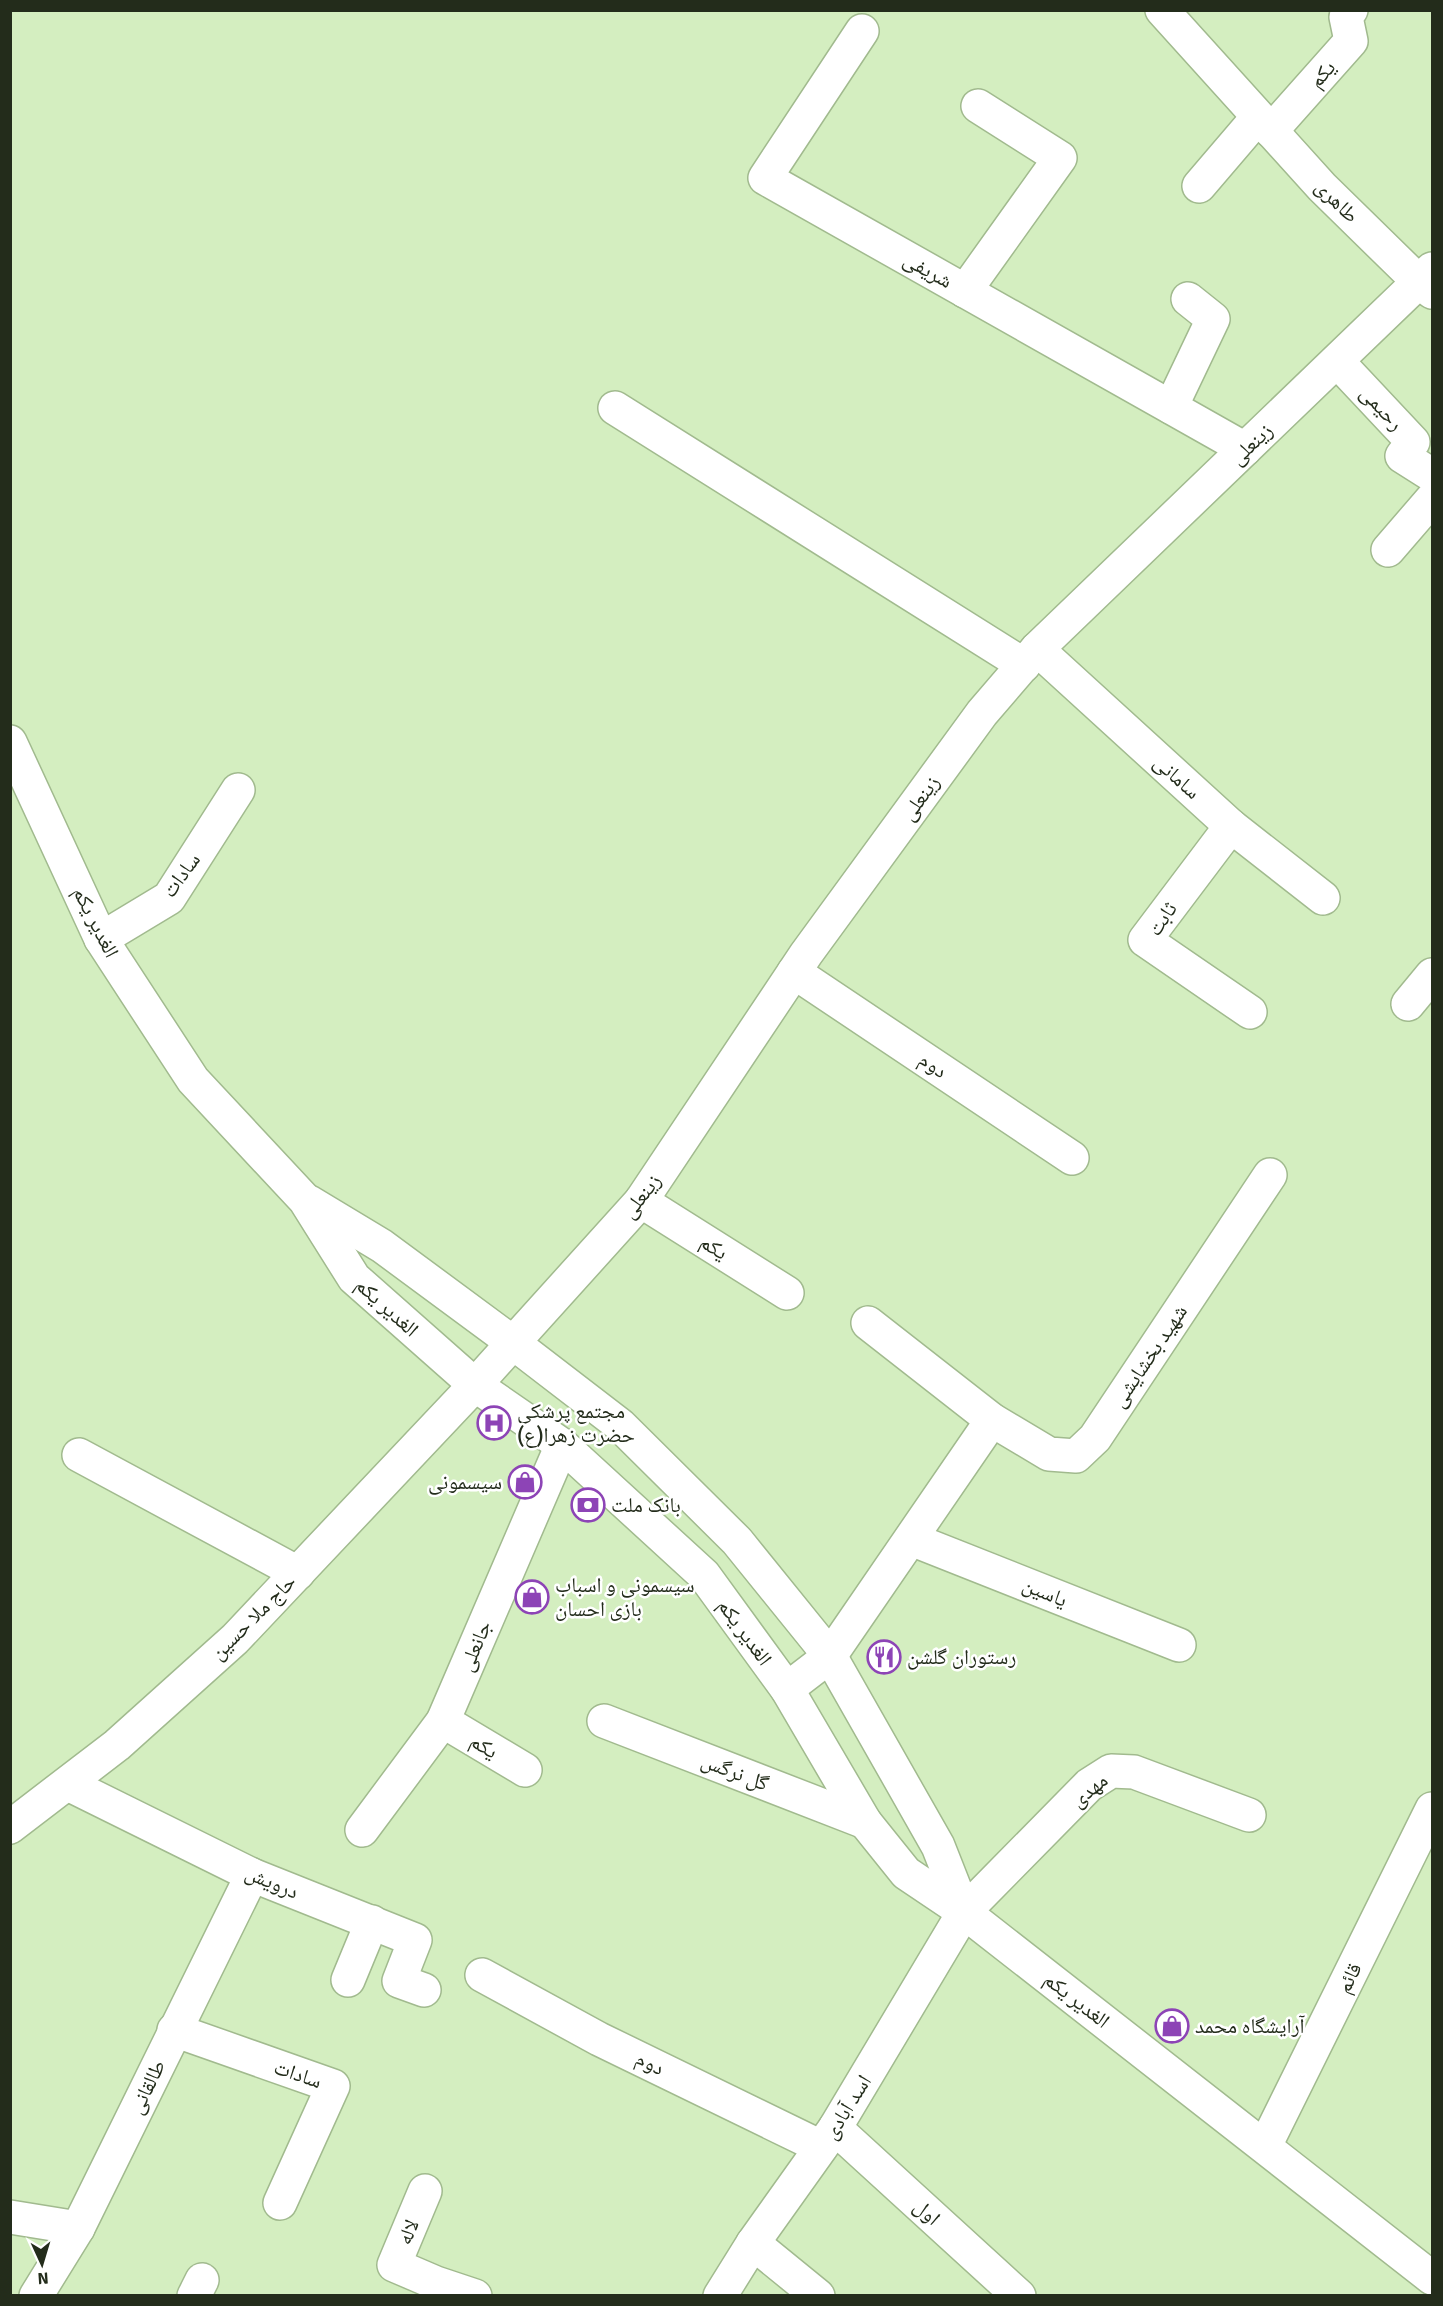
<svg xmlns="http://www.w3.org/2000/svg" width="1443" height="2306" viewBox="0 0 1443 2306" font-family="Signika,'Noto Naskh Arabic',sans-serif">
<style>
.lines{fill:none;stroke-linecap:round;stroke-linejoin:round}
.minor-casing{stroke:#a1ba8e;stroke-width:36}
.tertiary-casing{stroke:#a1ba8e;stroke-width:36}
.minor{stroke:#fff;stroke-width:33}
.tertiary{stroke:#fff;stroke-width:33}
.labels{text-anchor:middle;stroke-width:5;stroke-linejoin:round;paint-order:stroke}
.street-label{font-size:21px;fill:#232c1b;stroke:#fff}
.poi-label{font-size:21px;fill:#232c1b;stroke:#fff;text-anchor:start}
</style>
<rect width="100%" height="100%" fill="#d4eec0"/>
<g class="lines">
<!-- minor casing -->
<g class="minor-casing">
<g id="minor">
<polyline points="1162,10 1322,187 1419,282 1432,292"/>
<polyline points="862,31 765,178 1245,449"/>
<polyline points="1271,131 1351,41 1346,17 1351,10"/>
<polyline points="1199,186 1258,117"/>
<polyline points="965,291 1060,158 978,106"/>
<polyline points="1337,361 1413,442 1402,456 1432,475"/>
<polyline points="1171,407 1213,319 1188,299"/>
<polyline points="615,408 1024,665"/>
<polyline points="1388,550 1432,499"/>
<polyline points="1037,649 1231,826 1323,898"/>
<polyline points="1231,826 1145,940 1250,1012"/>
<polyline points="101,939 169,898 238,790"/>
<polyline points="794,972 1072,1158"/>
<polyline points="1408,1004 1432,975"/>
<polyline points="641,1201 787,1293"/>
<polyline points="868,1323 992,1420 1049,1454 1076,1456 1095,1438 1270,1175"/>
<polyline points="79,1455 298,1573"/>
<polyline points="911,1539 1179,1645"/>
<polyline points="787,1689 830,1656 992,1420"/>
<polyline points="443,1721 525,1770"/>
<polyline points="604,1721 865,1822"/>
<polyline points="68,1784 252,1875 415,1940 399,1981 424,1990"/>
<polyline points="362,1830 443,1721 562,1445"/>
<polyline points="482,1975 599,2039 821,2147"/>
<polyline points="348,1980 372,1922"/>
<polyline points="174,2030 333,2086 280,2203"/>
<polyline points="835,2128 1019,2296"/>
<polyline points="1265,2146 1432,1809"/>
<polyline points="425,2191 394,2265 436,2283 475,2296"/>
<polyline points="10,2217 78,2228"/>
<polyline points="753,2243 818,2296"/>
<polyline points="36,2296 78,2228 252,1875"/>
<polyline points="194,2296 202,2280"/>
<polyline points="720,2296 753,2243 835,2128 964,1912 1089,1785 1111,1771 1134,1772 1249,1815"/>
</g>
</g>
<!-- tertiary casing -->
<g class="tertiary-casing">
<g id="tertiary">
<polyline points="10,742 101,939 193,1080 305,1200 354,1278 475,1385 562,1445 704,1575 787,1689 865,1822 906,1873 964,1912 1432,2278"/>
<polyline points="309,1202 382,1246 512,1342 620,1425 737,1541 830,1656 938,1846 964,1912"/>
<polyline points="10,1827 117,1745 235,1639 475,1385 641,1201 806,954 982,713 1037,649 1432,269"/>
</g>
</g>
<!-- minor -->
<use href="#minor" class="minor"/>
<!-- tertiary -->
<use href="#tertiary" class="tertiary"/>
</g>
<!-- icons -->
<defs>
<g id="hospital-ring" transform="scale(1.725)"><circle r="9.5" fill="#fff" stroke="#8d44b6" stroke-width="1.5"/><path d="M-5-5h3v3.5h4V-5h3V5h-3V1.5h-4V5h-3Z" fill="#8d44b6"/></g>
<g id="shop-ring" transform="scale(1.725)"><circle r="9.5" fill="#fff" stroke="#8d44b6" stroke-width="1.5"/><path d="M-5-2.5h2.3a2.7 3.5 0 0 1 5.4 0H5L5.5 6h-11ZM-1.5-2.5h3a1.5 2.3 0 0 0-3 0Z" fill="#8d44b6"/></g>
<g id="bank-ring" transform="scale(1.725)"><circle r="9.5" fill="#fff" stroke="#8d44b6" stroke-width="1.5"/><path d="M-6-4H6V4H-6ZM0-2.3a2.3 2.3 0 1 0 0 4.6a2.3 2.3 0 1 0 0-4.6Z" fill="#8d44b6"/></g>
<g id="restaurant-ring" transform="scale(1.725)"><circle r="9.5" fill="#fff" stroke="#8d44b6" stroke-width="1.5"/><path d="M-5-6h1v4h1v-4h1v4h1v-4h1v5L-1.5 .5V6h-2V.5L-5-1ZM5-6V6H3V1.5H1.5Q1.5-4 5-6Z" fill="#8d44b6"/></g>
</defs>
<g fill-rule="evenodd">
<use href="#hospital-ring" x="494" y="1423"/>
<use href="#shop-ring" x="525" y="1482"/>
<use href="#bank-ring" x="588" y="1505"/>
<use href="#shop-ring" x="532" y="1597"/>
<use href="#restaurant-ring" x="884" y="1657"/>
<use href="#shop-ring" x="1172" y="2026"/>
</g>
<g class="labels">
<!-- street labels -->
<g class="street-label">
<text transform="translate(1322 74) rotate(-49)" y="7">یکم</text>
<text transform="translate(1337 201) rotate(45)" y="7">طاهری</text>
<text transform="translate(928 270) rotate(29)" y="7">شریفی</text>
<text transform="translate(1382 408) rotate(47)" y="7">رحیمی</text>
<text transform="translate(1251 444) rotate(-44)" y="7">زینعلی</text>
<text transform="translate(1177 777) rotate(42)" y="7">سامانی</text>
<text transform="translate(920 798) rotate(-54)" y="7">زینعلی</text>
<text transform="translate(181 875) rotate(-54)" y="7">سادات</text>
<text transform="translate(1162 919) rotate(-56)" y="7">ثابت</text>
<text transform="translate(96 922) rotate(63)" y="7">الغدیر یکم</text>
<text transform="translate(933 1065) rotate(34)" y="7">دوم</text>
<text transform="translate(641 1196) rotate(-52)" y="7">زینعلی</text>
<text transform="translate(714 1247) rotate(32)" y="7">یکم</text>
<text transform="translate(387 1307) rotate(42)" y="7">الغدیر یکم</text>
<text transform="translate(1149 1356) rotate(-56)" y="7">شهید بخشایشی</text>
<text transform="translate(1045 1592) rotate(22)" y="7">یاسین</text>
<text transform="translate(253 1617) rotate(-45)" y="7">حاج ملا حسین</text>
<text transform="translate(745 1632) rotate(54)" y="7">الغدیر یکم</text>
<text transform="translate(475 1646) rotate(-67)" y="7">جانعلی</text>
<text transform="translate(484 1746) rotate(31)" y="7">یکم</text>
<text transform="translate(735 1772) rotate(21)" y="7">گل نرگس</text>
<text transform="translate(1089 1790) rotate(-39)" y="7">مهدی</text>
<text transform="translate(272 1882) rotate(23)" y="7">درویش</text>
<text transform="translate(1349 1978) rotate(-63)" y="7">قائم</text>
<text transform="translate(1077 2000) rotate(38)" y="7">الغدیر یکم</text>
<text transform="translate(650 2063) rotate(26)" y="7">دوم</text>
<text transform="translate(298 2074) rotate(19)" y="7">سادات</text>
<text transform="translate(147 2087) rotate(-64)" y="7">طالقانی</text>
<text transform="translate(847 2107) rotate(-58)" y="7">اسد آبادی</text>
<text transform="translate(927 2212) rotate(42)" y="7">اول</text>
<text transform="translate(408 2232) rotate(-67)" y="7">لاله</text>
</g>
<!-- poi labels -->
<g class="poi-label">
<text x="517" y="1418">مجتمع پرشکی<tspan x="517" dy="24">حضرت زهرا(ع)</tspan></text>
<text x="502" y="1489" text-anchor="end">سیسمونی</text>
<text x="611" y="1512">بانک ملت</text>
<text x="555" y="1592">سیسمونی و اسباب<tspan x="555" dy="24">بازی احسان</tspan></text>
<text x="907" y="1664">رستوران گلشن</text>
<text x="1195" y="2033">آرایشگاه محمد</text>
</g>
</g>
<!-- border -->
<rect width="1443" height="2306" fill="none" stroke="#232c1b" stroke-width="24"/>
<!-- north arrow -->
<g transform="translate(42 2264) rotate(176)" stroke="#ffffff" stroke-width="4.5" paint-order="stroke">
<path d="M0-4.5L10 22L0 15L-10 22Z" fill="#232c1b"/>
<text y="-9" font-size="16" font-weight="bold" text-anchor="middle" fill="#232c1b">N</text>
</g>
</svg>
